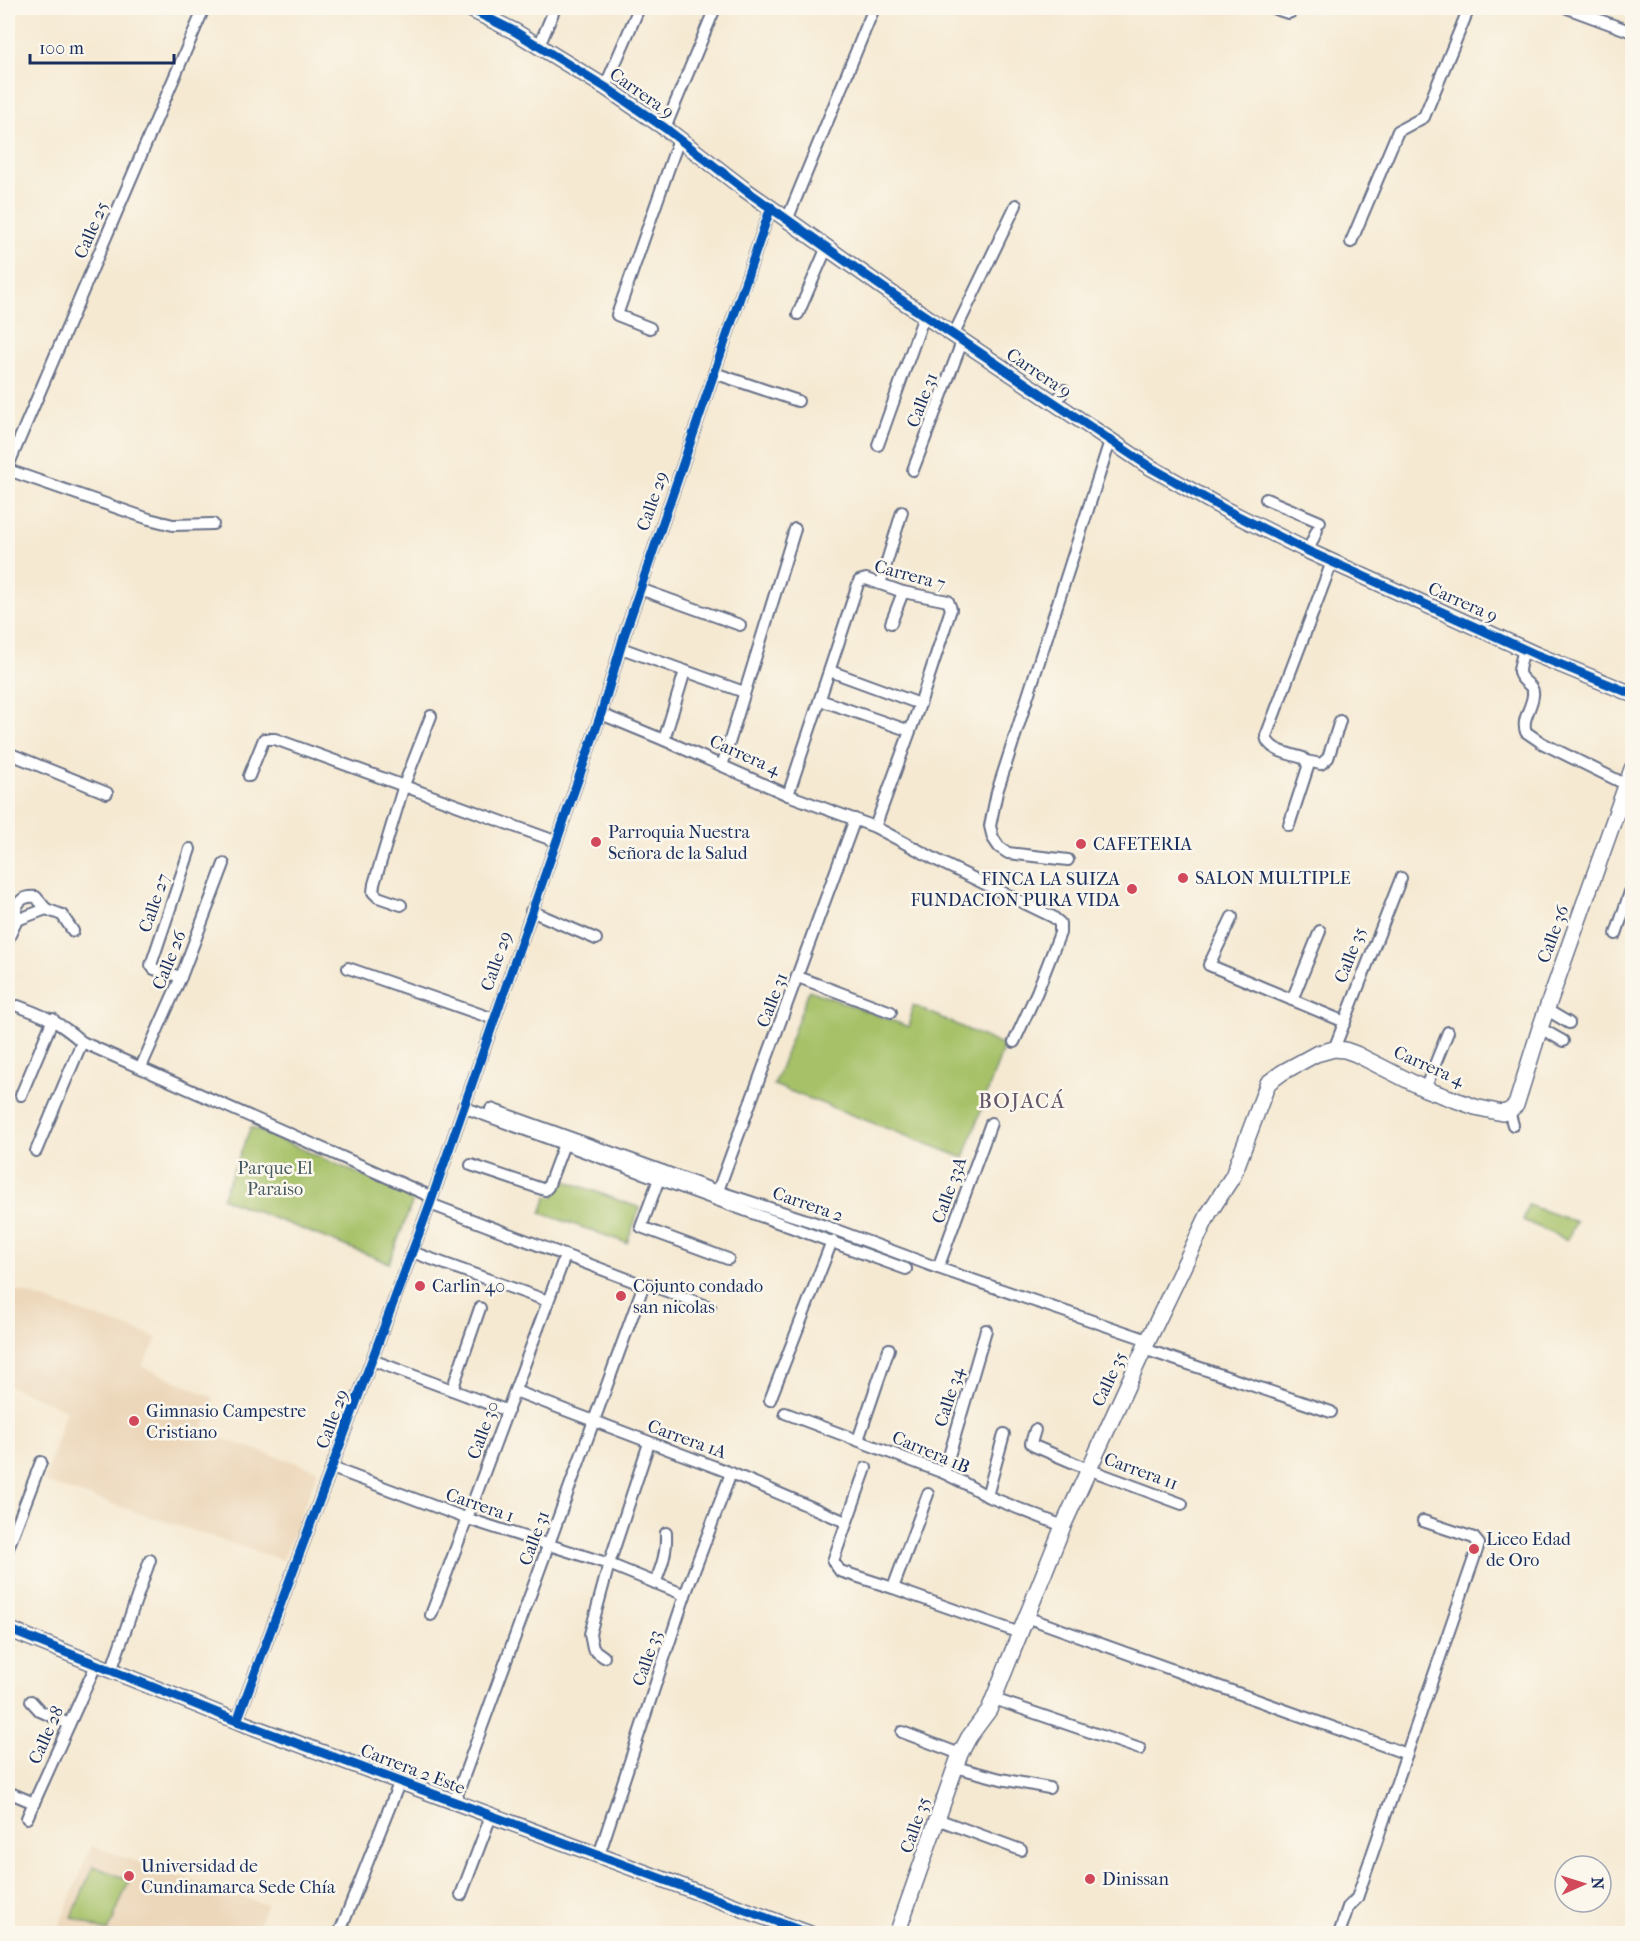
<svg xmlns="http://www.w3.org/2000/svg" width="1640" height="1941" viewBox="0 0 1640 1941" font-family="'IM FELL French Canon',serif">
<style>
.built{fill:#ecd7ba}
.green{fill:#a6c168;stroke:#607863;stroke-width:1.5}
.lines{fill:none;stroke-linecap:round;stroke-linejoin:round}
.street-casing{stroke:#677087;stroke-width:14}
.secondary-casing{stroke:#677087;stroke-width:18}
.street{stroke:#fff;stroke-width:10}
.secondary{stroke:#fff;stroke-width:15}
.cycleway-casing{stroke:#fbf7ec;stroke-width:13}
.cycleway{stroke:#0057b8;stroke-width:9}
.poi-dot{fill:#d1495b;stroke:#fbf7ec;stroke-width:2}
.labels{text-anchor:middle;stroke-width:5;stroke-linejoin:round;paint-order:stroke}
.street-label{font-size:18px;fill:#1b2f5e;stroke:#fbf7ec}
.poi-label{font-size:18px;fill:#1b2f5e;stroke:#fbf7ec;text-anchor:start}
.park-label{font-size:18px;fill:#455b61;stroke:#fbf7ec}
.quarter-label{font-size:21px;letter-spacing:1.5px;fill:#64566a;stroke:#fbf7ec}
</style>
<rect width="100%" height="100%" fill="#fbf7ec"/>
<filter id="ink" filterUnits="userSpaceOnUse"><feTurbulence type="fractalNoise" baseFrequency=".0167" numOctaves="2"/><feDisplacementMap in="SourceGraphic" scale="12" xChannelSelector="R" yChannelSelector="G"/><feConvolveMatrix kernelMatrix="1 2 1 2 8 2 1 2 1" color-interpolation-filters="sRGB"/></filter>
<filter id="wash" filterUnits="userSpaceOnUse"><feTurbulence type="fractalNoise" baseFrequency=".008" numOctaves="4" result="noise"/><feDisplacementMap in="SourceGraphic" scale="24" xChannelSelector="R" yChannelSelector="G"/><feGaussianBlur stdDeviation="1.35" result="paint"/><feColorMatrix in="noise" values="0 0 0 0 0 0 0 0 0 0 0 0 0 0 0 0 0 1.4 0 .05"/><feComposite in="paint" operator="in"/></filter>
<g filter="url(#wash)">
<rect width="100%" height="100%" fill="#f5e9d2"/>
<!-- built -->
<g class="built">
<polygon points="16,1290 158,1338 142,1366 214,1398 202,1432 318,1470 283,1560 44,1482 66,1410 8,1385 8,1312"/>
<polygon points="91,1846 266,1905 255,1933 56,1934"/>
</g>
<!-- green -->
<g class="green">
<polygon points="809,990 909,1027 913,1005 1004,1046 964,1158 774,1085"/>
<polygon points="251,1127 414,1198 389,1263 222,1198"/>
<polygon points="561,1179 640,1208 627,1243 541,1213 547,1196 554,1197"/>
<polygon points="1528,1205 1576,1222 1567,1240 1523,1220"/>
<polygon points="93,1866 129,1880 108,1932 72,1917"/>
</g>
</g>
<g filter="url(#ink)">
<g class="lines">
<!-- street casing -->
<g class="street-casing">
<g id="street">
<polyline points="1273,8 1288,13 1291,12 1293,8"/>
<polyline points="1567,8 1632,32"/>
<polyline points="539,46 555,8"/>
<polyline points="605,87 639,8"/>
<polyline points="665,128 715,8"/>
<polyline points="787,220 874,8"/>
<polyline points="1351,242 1398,131 1424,117 1469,8"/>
<polyline points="798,314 827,247"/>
<polyline points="650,328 617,315 679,139"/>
<polyline points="953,336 1016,205"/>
<polyline points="714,373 798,401"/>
<polyline points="1055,404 1064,390"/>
<polyline points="878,445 924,316"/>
<polyline points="8,466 204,8"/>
<polyline points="8,470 149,519 173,525 213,524"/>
<polyline points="913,470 962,342"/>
<polyline points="1266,499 1320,522"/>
<polyline points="1308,551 1317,530"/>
<path d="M1332 562 1266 736C1268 751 1291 754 1303 758L1306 761 1321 764 1328 758 1340 721"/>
<polyline points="880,584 902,512"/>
<polyline points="640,589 740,625"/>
<polyline points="891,623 903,592"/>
<polyline points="621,648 744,692"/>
<path d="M1524 649C1523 655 1519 665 1519 672 1520 682 1535 684 1533 695 1532 708 1521 719 1526 732L1542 743 1627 785"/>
<polyline points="830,671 920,704"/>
<polyline points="820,700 910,731"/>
<polyline points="601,714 664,740 788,795 875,827 946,865 1053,917 1060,923 1060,933 1037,992 1014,1042"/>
<polyline points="664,740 685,671"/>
<polyline points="8,753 107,793"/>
<polyline points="722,766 795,529"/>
<polyline points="249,776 264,739 275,739 555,841"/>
<polyline points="788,795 859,581 866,579 903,592 948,601 951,609 920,704 875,827"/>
<polyline points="1289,825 1308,767 1306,761"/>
<polyline points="1068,860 1008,853 999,847 993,838 990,826 997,792 1110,441"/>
<polyline points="401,905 378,897 373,892 374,884 404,785 431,716"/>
<polyline points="531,911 596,939"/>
<polyline points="1232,917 1209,965 1345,1022"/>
<path d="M17 920C13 905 21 895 36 897L46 909"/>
<polyline points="1616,934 1632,886"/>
<polyline points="8,939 17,920 46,909 62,915 73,931"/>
<polyline points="348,968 494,1019"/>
<polyline points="181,977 154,969 151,965 190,849"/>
<polyline points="798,977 891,1012"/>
<polyline points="1292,1000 1320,931"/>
<path d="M18 1006C47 1017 58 1021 82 1042L432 1197"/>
<polyline points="1547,1010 1569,1023"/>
<polyline points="1540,1028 1563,1041"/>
<polyline points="1334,1049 1401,878"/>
<polyline points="141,1067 181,977 224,864"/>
<polyline points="1425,1089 1448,1032"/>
<polyline points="21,1095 53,1019"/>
<polyline points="463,1107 659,1179 663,1171 717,1191 828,1227 938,1268 1148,1340"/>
<polyline points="491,1109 663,1171"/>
<polyline points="1509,1111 1513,1125"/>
<polyline points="36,1151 82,1042"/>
<polyline points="471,1165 545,1190 548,1187 564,1144"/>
<polyline points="716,1196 855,819"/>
<polyline points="430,1204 638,1283 650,1285 710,1307"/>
<polyline points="412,1252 548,1301"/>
<polyline points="728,1259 641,1227 659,1179 906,1269"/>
<polyline points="938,1268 991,1123"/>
<polyline points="1144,1349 1331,1412"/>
<polyline points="372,1360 508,1411"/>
<polyline points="452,1390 480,1308"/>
<polyline points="515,1391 731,1473 846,1522"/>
<polyline points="770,1400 832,1241"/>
<polyline points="785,1413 944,1473 964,1483 987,1496 1063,1526"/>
<polyline points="1035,1430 1031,1443 1034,1446 1088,1469 1182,1504"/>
<polyline points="858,1440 889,1349"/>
<polyline points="332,1468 468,1519 609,1564 685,1595"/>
<polyline points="866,1468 833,1561 840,1571 893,1588 1020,1633"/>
<polyline points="944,1473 986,1330"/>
<polyline points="987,1496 1004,1434"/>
<polyline points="8,1548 41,1462"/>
<path d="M655 1583C662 1566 667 1552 666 1533"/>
<polyline points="893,1588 928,1494"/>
<polyline points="431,1615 565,1256"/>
<polyline points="1026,1617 1407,1754"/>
<polyline points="604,1657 593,1649 590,1634 609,1564 649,1443"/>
<polyline points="111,1671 150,1560"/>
<polyline points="994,1699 1140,1749"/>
<polyline points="31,1701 40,1711 69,1724"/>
<polyline points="237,1721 430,1204 601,714 624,636 771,207"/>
<polyline points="902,1732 960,1754"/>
<polyline points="955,1767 1001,1779 1049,1788"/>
<polyline points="8,1792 34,1803"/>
<polyline points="454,1803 644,1284"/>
<polyline points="27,1818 96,1665"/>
<polyline points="937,1819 1021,1850"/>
<polyline points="599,1855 685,1595 731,1473"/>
<polyline points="461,1895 491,1816"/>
<polyline points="339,1934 400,1781"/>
<polyline points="1339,1934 1348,1907 1357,1898 1479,1544 1474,1538 1423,1521"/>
</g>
</g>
<!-- secondary casing -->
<g class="secondary-casing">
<g id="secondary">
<polyline points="468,8 514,31 605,87 665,128 744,189 888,291 1150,467 1226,510 1308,551 1537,655 1632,694"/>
<polyline points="8,1629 237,1721 810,1934"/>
<polyline points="897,1934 960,1754 969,1737 989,1710 1063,1526 1144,1349 1209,1213 1233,1176 1268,1083 1283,1072 1316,1054 1334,1049 1345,1050 1356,1054 1425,1089 1475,1107 1502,1113 1509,1111 1516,1105 1540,1028 1632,769"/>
</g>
</g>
<!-- street -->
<use href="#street" class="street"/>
<!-- secondary -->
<use href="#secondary" class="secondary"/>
<!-- cycleway casing -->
<g class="cycleway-casing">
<g id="cycleway">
<polyline points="468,8 514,31 605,87 665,128 744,189 888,291 1150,467 1226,510 1308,551 1537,655 1632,694"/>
<polyline points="8,1629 237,1721 810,1934"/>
<polyline points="237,1721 430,1204 601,714 624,636 771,207"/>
</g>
</g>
<!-- cycleway -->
<use href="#cycleway" class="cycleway"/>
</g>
</g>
<!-- markers -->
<g class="poi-dot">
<circle cx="596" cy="842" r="6"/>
<circle cx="1081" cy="844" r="6"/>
<circle cx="1183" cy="878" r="6"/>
<circle cx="1132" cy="889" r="6"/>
<circle cx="420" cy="1286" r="6"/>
<circle cx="621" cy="1296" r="6"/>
<circle cx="134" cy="1421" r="6"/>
<circle cx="1474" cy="1549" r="6"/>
<circle cx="129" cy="1876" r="6"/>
<circle cx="1090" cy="1879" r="6"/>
</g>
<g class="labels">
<!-- street labels -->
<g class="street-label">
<text transform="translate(642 93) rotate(35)" y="6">Carrera 9</text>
<text transform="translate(91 230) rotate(-67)" y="6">Calle 25</text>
<text transform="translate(1039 373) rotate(34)" y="6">Carrera 9</text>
<text transform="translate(922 400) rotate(-69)" y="6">Calle 31</text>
<text transform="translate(652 501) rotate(-71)" y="6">Calle 29</text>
<text transform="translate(910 575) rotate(15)" y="6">Carrera 7</text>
<text transform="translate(1463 602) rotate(24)" y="6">Carrera 9</text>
<text transform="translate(745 755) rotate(24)" y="6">Carrera 4</text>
<text transform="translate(154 903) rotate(-71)" y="6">Calle 27</text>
<text transform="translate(1553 934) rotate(-70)" y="6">Calle 36</text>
<text transform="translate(1350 955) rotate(-69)" y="6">Calle 35</text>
<text transform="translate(169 960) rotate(-68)" y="6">Calle 26</text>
<text transform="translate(496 961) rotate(-71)" y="6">Calle 29</text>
<text transform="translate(772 1000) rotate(-69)" y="6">Calle 31</text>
<text transform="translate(1429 1066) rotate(24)" y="6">Carrera 4</text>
<text transform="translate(949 1190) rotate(-70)" y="6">Calle 33A</text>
<text transform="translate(808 1204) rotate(19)" y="6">Carrera 2</text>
<text transform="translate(1109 1379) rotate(-65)" y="6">Calle 35</text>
<text transform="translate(949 1397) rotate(-73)" y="6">Calle 34</text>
<text transform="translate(332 1419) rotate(-70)" y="6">Calle 29</text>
<text transform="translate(483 1430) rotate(-70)" y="6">Calle 30</text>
<text transform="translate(687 1439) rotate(20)" y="6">Carrera 1A</text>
<text transform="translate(931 1452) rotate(23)" y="6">Carrera 1B</text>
<text transform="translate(1141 1471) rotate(20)" y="6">Carrera 11</text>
<text transform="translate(480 1505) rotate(19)" y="6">Carrera 1</text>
<text transform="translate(534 1538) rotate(-70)" y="6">Calle 31</text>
<text transform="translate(647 1658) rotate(-72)" y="6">Calle 33</text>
<text transform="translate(46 1735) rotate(-66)" y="6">Calle 28</text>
<text transform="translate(413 1769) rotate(21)" y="6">Carrera 2 Este</text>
<text transform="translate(915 1825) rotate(-71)" y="6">Calle 35</text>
</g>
<!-- poi labels -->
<g class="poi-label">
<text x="608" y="838">Parroquia Nuestra<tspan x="608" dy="21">Señora de la Salud</tspan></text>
<text x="1093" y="850">CAFETERIA</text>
<text x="1195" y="884">SALON MULTIPLE</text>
<text x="1120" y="885" text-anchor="end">FINCA LA SUIZA<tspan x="1120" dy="21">FUNDACION PURA VIDA</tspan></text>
<text x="432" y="1292">Carlin 40</text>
<text x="633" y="1292">Cojunto condado<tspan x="633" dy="21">san nicolas</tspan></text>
<text x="146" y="1417">Gimnasio Campestre<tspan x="146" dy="21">Cristiano</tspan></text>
<text x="1486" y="1545">Liceo Edad<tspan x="1486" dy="21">de Oro</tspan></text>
<text x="141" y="1872">Universidad de<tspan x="141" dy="21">Cundinamarca Sede Chía</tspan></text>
<text x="1102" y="1885">Dinissan</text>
</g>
<!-- park labels -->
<g class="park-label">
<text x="275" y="1174">Parque El<tspan x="275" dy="21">Paraiso</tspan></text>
</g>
<!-- quarter labels -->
<g class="quarter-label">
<text x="1022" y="1108">BOJACÁ</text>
</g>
</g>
<!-- margin -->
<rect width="1640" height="1941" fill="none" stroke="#fbf7ec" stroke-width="30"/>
<!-- north arrow -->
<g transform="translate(1583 1884) rotate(87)"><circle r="28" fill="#fbf7ec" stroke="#a1a7b3" stroke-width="1.5"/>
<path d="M0-4.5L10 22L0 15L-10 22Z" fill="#d1495b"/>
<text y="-9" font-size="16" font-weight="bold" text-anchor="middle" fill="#1b2f5e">N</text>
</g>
<!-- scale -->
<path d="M30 54v9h144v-9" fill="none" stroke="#1b2f5e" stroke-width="3"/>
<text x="39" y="54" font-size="18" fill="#1b2f5e" stroke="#fbf7ec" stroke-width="4.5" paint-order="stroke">100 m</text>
</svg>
